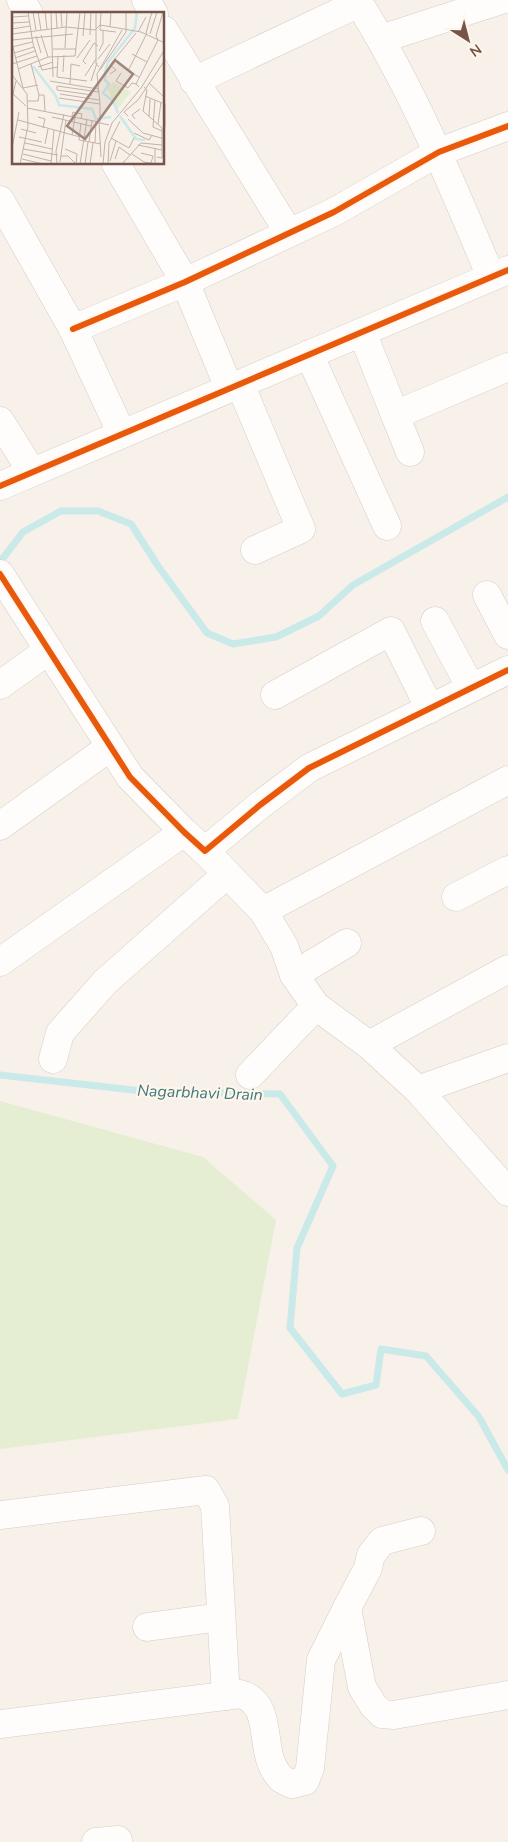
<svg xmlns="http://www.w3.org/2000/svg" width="508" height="1842" viewBox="0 0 508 1842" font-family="'Nunito Sans',sans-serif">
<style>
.green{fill:#e5eed3}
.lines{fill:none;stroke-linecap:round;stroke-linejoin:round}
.stream{stroke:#cae9e9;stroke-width:7}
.minor-casing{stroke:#d6ccc6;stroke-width:29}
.minor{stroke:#fefdfc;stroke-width:28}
.cycleway-casing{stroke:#fff5eb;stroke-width:9}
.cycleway{stroke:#e8590c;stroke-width:6}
.labels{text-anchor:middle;stroke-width:4.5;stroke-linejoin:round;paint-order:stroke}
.water-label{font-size:16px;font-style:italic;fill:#3a797e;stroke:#fff5eb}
.inset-river{fill:none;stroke:#cae9e9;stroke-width:2.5}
.inset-road{fill:none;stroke:#c4b2a9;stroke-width:1}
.view{fill:#a0867b;fill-opacity:0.15;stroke:#a0867b;stroke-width:2.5}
.inset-edge{fill:none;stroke:#775448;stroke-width:2.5}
</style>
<rect width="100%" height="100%" fill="#f7f1ea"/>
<!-- green -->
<polygon class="green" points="0,1101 203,1157 276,1220 238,1419 0,1449"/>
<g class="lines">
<!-- stream -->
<g class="stream">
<polyline points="0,562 23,532 61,511 98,511 131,524 158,566 207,633 233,644 276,637 319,616 353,585 508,497"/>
<polyline points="0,1075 142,1091 280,1094 333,1166 297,1248 290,1328 342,1394 376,1385 381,1349 426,1356 479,1417 508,1470"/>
</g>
<!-- minor casing -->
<g class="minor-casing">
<g id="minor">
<polyline points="21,0 29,14"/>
<polyline points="146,0 154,14"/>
<path d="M357 0C412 87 451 182 491 277"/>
<polyline points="164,30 289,233"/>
<polyline points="381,39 501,0"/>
<polyline points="194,81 359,3"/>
<polyline points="116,164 185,282 229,388"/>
<polyline points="0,200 73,329 122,434"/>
<polyline points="73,329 185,282 334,212 439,152 508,126"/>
<polyline points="362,332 395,415 508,367"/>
<polyline points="309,354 387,526"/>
<polyline points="240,384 301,529 255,550"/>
<polyline points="395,415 410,452"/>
<polyline points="0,421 32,472"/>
<polyline points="0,486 508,270"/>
<polyline points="0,574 130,777 184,832 205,851 260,805 309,768 508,670"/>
<polyline points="487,595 508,635"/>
<polyline points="435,621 471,688"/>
<polyline points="0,685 49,650"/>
<polyline points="275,695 391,631 430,709"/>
<polyline points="0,826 110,747"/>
<polyline points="205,851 263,911 284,946 294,975 316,1006 369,1045 418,1090 508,1192"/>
<polyline points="456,897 508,870"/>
<polyline points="263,911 508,780"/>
<polyline points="0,962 184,832"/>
<polyline points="294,975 347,943"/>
<polyline points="369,1045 508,969"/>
<polyline points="53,1059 60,1033 105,982 227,874"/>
<polyline points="250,1075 316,1006"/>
<polyline points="418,1090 508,1058"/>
<polyline points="0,1515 206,1490 215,1506 226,1696"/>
<polyline points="421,1531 382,1541 371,1555 368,1568 347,1608 362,1687 373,1705 382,1714 394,1715 508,1695"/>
<polyline points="147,1627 221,1617"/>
<path d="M0 1724 240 1694C276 1704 257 1751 279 1776 281 1780 288 1782 292 1784L305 1781 310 1768 321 1660 347 1608"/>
<polyline points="96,1842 118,1840 118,1842"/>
</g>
</g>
<!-- minor -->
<use href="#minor" class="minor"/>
<!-- cycleway casing -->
<g class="cycleway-casing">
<g id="cycleway">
<polyline points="73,329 185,282 334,212 439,152 508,126"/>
<polyline points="0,486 508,270"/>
<polyline points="0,574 130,777 184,832 205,851 260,805 309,768 508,670"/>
</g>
</g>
<!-- cycleway -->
<use href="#cycleway" class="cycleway"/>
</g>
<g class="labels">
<!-- water labels -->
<g class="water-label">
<text transform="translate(200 1092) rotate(2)" y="6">Nagarbhavi Drain</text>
</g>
</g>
<!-- overview -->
<g transform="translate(12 12)">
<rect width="152" height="152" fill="#f7f1ea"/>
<path d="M101 70 119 80 106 97 95 77Z" fill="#e5eed3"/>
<path class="inset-river" d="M21 54 44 84 47 93 80 97 84 107 99 105M106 101 101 89 91 81 97 72 93 68V60L96 50 123 16 125 0M108 104 124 127 133 128"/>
<path class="inset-road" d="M16 0 21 32 30 58 46 55M21 0 24 18M26 0 29 18M33 0 35 17M39 0 41 65M44 0 45 16M49 0 50 15M84 0V52L87 55M89 0 88 18 104 20M0 5 16 4M0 11 17 10M88 13 129 20 153 31M98 15 99 0M0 17 18 14M126 20 134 5M134 21 140 0M0 22 54 15 83 18 88 13M138 22 145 0M29 23 36 45M78 23 79 0M24 24 29 41M71 24 73 0M0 28 61 22M0 35 20 30M1 35 11 76M53 36 55 0M41 37H64M87 39 91 31V18M2 41 22 35M120 42 135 50M3 46 23 39M65 46 78 28M86 47 98 32M0 52 25 44M74 52 71 49 82 31 86 34M26 55 41 50M6 57 36 45 63 44 68 0M88 58 114 20V0M51 60 52 43M109 61 104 69 116 76 120 71 124 72M98 62 104 58 98 53 124 21M0 63 15 82 16 114 8 152M73 64 84 47M45 65 75 69M45 65 46 44M127 65 116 59 135 21M4 69 1 82 14 94M38 69 86 77M79 69 85 51M137 71 153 86M58 72 59 52 68 54M127 75 124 72 146 28 144 24 151 0M132 75 135 78 131 99 150 116V146L145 145M11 76 26 73M48 82 87 88M27 83H32L33 99M80 83 45 78V74L87 80M133 84 150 91M47 86 88 92V111L97 113M143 88 141 115 150 119M15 89H26L27 83 19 52M88 92 85 62 110 18M153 92V115M15 96 87 110 89 145M60 104 61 100 70 102 69 106M116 104 112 100 126 88 153 48M26 105 33 107 31 116M40 105 79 114M137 105 138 87M116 107 131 121 153 127M123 107 120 103 128 97M6 108 68 125M69 111 67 128 89 132M146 112 149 90M9 117 24 121M122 121 137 128 140 123M60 123 63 105M7 125 30 130M99 126 117 136 122 126M77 130 80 109M13 131 40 137M83 131 84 110M33 132 36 117M126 133 150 138M0 136 7 100M143 136V152M11 137 46 143M53 137 65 142 64 152M129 141 141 144 139 151M11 142 39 149M120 142 132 150 145 152M49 144H56L64 152M10 147 31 152M103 147 107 135 118 143M98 149 104 129M48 150 54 108M39 152 42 118M45 152 44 139 52 102M68 152 75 107M73 152 76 130M78 152 81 131M91 152 93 130 100 111 129 76 153 37M96 152 97 131 108 109M110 152 129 131 150 133"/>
<path class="view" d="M103 48 121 62 73 127 55 114Z"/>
<rect width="152" height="152" class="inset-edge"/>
</g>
<!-- north arrow -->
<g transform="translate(468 40) rotate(144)" stroke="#fff5eb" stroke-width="4" paint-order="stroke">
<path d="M0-4L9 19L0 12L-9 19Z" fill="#775448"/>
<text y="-8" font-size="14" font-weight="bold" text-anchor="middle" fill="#775448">N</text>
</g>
</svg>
